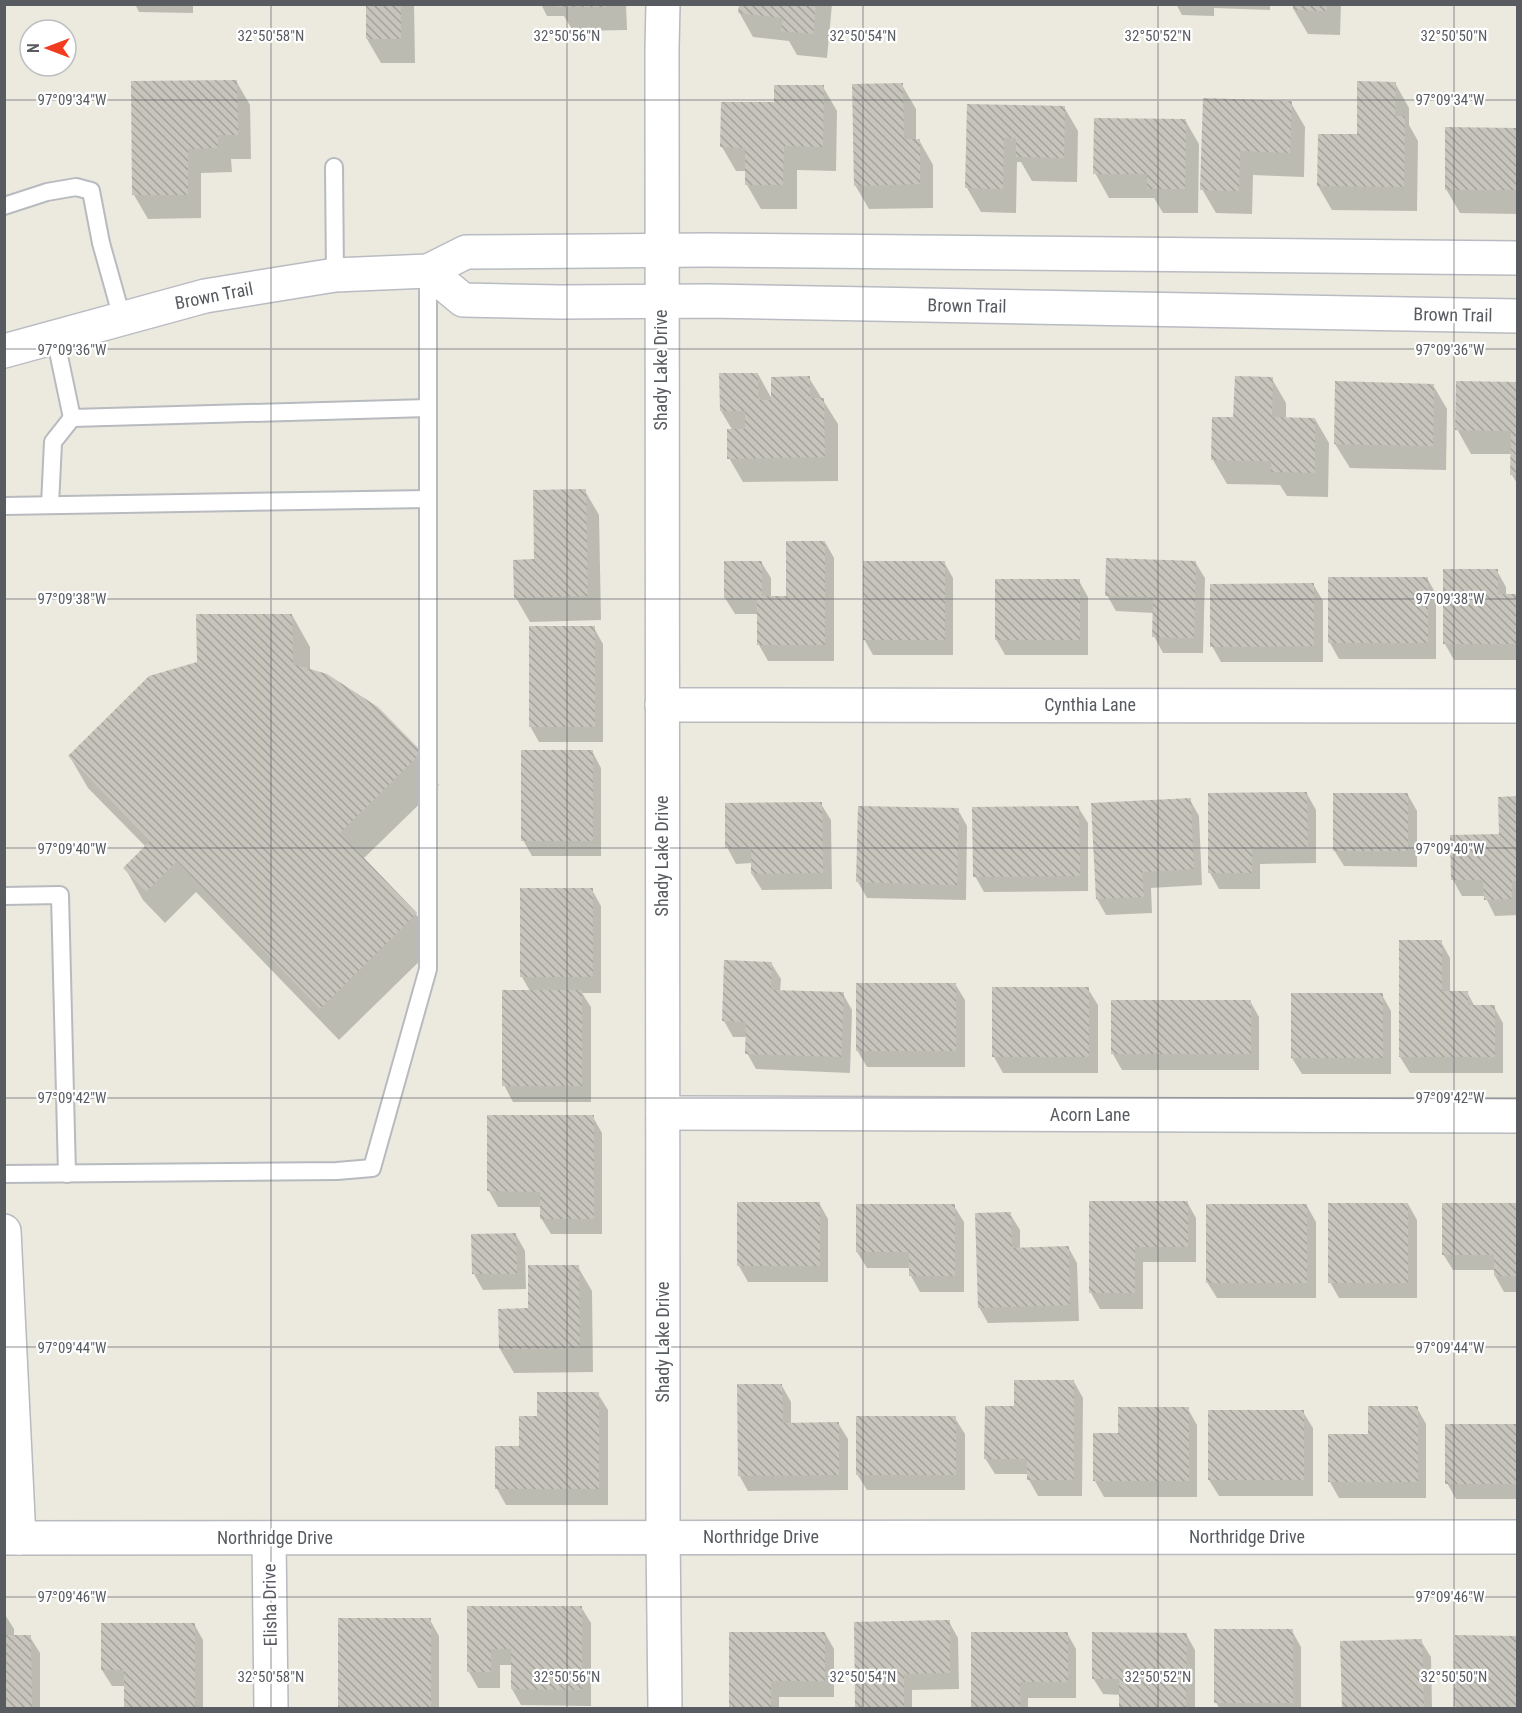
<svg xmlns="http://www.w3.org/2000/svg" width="1522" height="1713" viewBox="0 0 1522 1713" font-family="'Roboto Condensed',sans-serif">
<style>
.shadow{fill:#0003}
.building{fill:url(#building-back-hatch)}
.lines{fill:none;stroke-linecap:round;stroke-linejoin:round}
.lane-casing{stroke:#b7babf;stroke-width:20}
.street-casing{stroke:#b7babf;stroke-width:36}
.secondary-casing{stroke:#b8bbc2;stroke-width:36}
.lane{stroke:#fff;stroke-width:16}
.street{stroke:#fff;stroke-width:33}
.secondary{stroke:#fff;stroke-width:33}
.ticks{fill:none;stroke:#585c61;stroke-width:1.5;stroke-opacity:0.45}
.labels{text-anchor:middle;stroke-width:4.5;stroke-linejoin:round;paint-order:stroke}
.street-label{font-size:18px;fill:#585c61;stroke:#fff}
.ticks-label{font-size:15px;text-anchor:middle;fill:#585c61;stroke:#fff;stroke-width:4.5;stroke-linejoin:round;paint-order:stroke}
</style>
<defs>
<pattern id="building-back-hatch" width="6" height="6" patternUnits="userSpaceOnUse" patternTransform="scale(1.5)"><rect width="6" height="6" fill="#c7c4bc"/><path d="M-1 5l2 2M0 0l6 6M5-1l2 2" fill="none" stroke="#a4a29c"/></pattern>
</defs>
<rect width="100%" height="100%" fill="#eceadf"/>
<!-- shadow -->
<g class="shadow">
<polygon points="135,4 193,4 193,13 139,12"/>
<polygon points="333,4 414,4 415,63 381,63 367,39 367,5"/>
<polygon points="541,4 626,4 627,30 573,31 564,16 547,16"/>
<polygon points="740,4 832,4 827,58 797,55 789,41 753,37 739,12"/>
<polygon points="1176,4 1270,4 1270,10 1214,8 1214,16 1182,15"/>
<polygon points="1294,4 1341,4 1340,35 1308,34 1294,10"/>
<polygon points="236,81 250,105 251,159 231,159 232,172 201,173 201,218 148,219 134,195"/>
<polygon points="1395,83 1409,108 1409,125 1418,141 1417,211 1332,210 1318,186 1358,136"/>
<polygon points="902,85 916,109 916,140 919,140 933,165 933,208 869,209 855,185"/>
<polygon points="823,87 837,111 836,171 797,170 797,209 761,209 747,185 747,171 736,171 722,147 775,104"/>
<polygon points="1205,100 1291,103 1305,127 1304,177 1253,175 1252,214 1216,213 1202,189"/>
<polygon points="968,106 1064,107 1078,131 1077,182 1032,181 1021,162 1017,162 1016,213 981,212 967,188"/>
<polygon points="1185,120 1199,144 1198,213 1163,213 1154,198 1109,198 1095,173"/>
<polygon points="1518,129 1518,214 1460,213 1446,189"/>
<polygon points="758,374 773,401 809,378 838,424 838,481 743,482 729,458 733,431 721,411 721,375"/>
<polygon points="1272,379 1286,403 1286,419 1315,419 1329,443 1328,497 1287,496 1280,485 1227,484 1213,460 1235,419"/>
<polygon points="1518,383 1518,485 1512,475 1512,454 1471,454 1457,429"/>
<polygon points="1433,385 1447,409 1446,470 1350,468 1335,444"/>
<polygon points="585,491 599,515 601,620 530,622 516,598 536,561"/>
<polygon points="825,542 834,558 834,661 768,661 759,645 759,614 735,614 725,598 761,562 771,578 771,597 787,597"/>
<polygon points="944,562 953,578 953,655 873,655 864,639"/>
<polygon points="1195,562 1205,578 1203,653 1163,653 1154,636 1154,613 1116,611 1107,595"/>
<polygon points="1497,571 1506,587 1506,595 1518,595 1518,660 1454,660 1445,644"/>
<polygon points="1427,578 1436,594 1436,659 1339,659 1330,643"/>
<polygon points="1079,581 1088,597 1088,655 1005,655 996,639"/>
<polygon points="1313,584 1323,601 1323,662 1221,662 1212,646"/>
<polygon points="292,615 310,647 310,670 421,753 439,785 363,859 416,914 435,946 339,1040 196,892 165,923 143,900 125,868 146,847 88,788 70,757 198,663"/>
<polygon points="594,628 603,644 603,742 539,742 530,726"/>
<polygon points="592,751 601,768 601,856 532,856 523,840"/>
<polygon points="1307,794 1316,810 1316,863 1260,864 1260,889 1219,889 1210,873"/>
<polygon points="1408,795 1417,811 1417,867 1344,866 1334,850"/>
<polygon points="1518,798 1518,915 1495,916 1485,896 1462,896 1453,880 1500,836"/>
<polygon points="1190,800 1199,816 1202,885 1151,888 1152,913 1106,915 1097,899"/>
<polygon points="821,804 831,820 832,889 762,890 752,874 752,863 736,864 727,847"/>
<polygon points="1078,807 1088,823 1088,891 984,892 975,876"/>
<polygon points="958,810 967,826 966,900 867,898 858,882"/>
<polygon points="592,890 601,906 601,993 582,993 591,1007 591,1102 513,1102 504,1085 530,991 522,977"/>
<polygon points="1441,942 1450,958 1450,992 1467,992 1475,1007 1494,1007 1503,1023 1503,1073 1410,1073 1400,1057"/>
<polygon points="771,963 781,979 780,992 843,994 852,1010 850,1073 756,1069 747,1053 747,1037 733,1037 724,1021"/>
<polygon points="955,984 965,1000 965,1067 867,1067 857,1050"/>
<polygon points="1088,989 1098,1005 1098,1073 1003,1073 994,1057"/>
<polygon points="1382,995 1391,1011 1391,1074 1302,1074 1292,1058"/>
<polygon points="1113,1001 1250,1001 1259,1017 1259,1070 1122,1070 1113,1054"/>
<polygon points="593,1117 602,1133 602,1234 551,1234 541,1218 541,1207 498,1207 489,1191"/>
<polygon points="1091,1202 1187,1202 1196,1218 1196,1262 1143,1262 1143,1309 1100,1309 1091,1293"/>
<polygon points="819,1203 828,1219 828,1282 748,1282 739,1266"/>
<polygon points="1408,1204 1417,1220 1417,1298 1339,1298 1330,1282"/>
<polygon points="1518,1204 1518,1292 1504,1292 1495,1276 1495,1270 1453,1270 1443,1254"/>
<polygon points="954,1206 964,1222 964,1292 920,1292 911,1276 911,1268 867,1268 857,1252"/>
<polygon points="1307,1206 1316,1222 1316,1298 1217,1298 1207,1282"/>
<polygon points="1010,1214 1020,1230 1020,1249 1068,1247 1077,1263 1079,1321 988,1323 979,1307"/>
<polygon points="516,1235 525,1251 526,1289 483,1290 474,1274 473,1236"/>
<polygon points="578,1267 592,1291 593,1372 514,1373 500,1349"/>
<polygon points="1074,1382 1083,1398 1082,1496 1038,1496 1029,1480 1029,1474 995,1474 985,1458 1016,1408"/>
<polygon points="782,1386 791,1402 791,1424 838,1423 848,1439 848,1490 748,1491 739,1475"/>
<polygon points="598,1394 608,1410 608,1505 506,1505 497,1489 521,1447"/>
<polygon points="1417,1408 1426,1424 1426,1498 1339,1498 1330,1482 1369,1436"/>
<polygon points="1188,1409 1197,1425 1197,1497 1104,1497 1095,1481"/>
<polygon points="1303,1412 1313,1428 1313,1496 1219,1496 1209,1480"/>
<polygon points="955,1418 965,1434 965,1490 867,1490 857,1474"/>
<polygon points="1518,1426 1518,1499 1456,1499 1447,1483"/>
<polygon points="469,1607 581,1607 591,1623 591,1706 521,1705 512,1689 512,1665 500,1665 500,1688 478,1688 469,1672"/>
<polygon points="4,1613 14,1629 14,1637 30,1637 40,1653 40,1708 4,1708"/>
<polygon points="340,1620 430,1620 439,1636 439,1708 340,1708"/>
<polygon points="949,1622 958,1638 959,1689 912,1690 912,1708 857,1708"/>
<polygon points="194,1624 203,1640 203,1708 125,1708 125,1686 112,1686 102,1670"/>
<polygon points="1292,1631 1301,1647 1301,1708 1219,1708 1216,1702"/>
<polygon points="730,1633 825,1633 834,1649 834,1697 779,1697 779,1708 730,1708"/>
<polygon points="972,1633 1067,1633 1076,1649 1076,1698 1028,1698 1028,1708 972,1708"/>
<polygon points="1186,1634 1195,1650 1195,1708 1121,1708 1121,1695 1103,1694 1093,1678"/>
<polygon points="1518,1638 1518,1708 1457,1708 1455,1706"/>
<polygon points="1421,1641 1431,1657 1432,1708 1343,1708 1342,1642"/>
</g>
<!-- building -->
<g class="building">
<rect x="366" y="4" width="35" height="35"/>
<rect x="557" y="4" width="50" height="3"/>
<polygon points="739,4 816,4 813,34 781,31 783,18 738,13"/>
<polygon points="1293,4 1327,4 1327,11 1293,10"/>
<polygon points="237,80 238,135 218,135 218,148 188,149 188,195 132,195 131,81"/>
<polygon points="1357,81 1396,82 1395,116 1405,116 1404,187 1317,186 1318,134 1357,134"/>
<polygon points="903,83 904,139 920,139 920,184 854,186 852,84"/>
<polygon points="774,85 824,85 823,147 784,146 783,185 745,185 745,148 720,147 721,102 774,102"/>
<polygon points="1203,98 1292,101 1290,153 1240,151 1239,191 1200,190"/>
<polygon points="967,104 1065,106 1064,158 1016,157 1016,138 1004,138 1003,189 965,188"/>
<polygon points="1094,118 1186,119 1185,189 1147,189 1147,174 1093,174"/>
<polygon points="1445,127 1518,128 1518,190 1445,190"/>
<polygon points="719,373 758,373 758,400 771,400 771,377 810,376 810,398 824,398 825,457 727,459 727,429 745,429 745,411 720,411"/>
<polygon points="1235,376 1273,377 1272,417 1315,418 1315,473 1271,472 1271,461 1211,460 1212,417 1233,417"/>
<polygon points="1335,381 1434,384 1433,446 1334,444"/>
<polygon points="1456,381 1518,382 1518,475 1510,475 1511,431 1455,430"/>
<polygon points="586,489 588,596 514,598 513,560 534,559 533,490"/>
<polygon points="786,541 825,541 825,645 757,645 757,598 724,598 724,561 762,561 762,596 786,596"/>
<polygon points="1106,558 1196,561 1194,638 1152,637 1153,597 1105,596"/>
<rect x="863" y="561" width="82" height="79"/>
<polygon points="1443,569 1498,569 1498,594 1518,594 1518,644 1443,644"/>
<rect x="1328" y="577" width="100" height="66"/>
<rect x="995" y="579" width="85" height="61"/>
<polygon points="1314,583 1314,646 1210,647 1210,584"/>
<polygon points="196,614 292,614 293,664 327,674 378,707 422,752 340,833 417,913 320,1009 177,861 146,892 123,868 150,841 68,756 149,676 197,662"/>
<rect x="529" y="626" width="66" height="101"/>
<rect x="521" y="750" width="72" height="91"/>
<polygon points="1307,792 1308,847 1252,848 1252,873 1208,873 1208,793"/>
<rect x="1333" y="793" width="75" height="58"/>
<polygon points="1518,796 1518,881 1512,881 1512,899 1484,900 1483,880 1451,880 1450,835 1499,834 1498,797"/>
<polygon points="1191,798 1194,869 1142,872 1144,897 1096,899 1091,803"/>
<polygon points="822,802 823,873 751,874 751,847 725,848 725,803"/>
<polygon points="858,806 959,808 957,885 856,882"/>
<polygon points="1079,806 1080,876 973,877 972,807"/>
<rect x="520" y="888" width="73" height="89"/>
<polygon points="1399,940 1442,940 1442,991 1468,991 1468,1005 1495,1005 1495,1057 1399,1057"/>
<polygon points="724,960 772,962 771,990 844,992 841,1057 745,1054 746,1022 722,1021"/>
<rect x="856" y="983" width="100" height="68"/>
<rect x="992" y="987" width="97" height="70"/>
<rect x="502" y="990" width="80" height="96"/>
<rect x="1291" y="993" width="92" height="65"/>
<rect x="1111" y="1000" width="140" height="54"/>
<polygon points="487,1115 594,1115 594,1219 540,1219 540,1192 487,1191"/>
<polygon points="1089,1201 1188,1201 1188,1247 1135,1247 1135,1293 1089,1293"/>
<rect x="737" y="1202" width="83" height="64"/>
<rect x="1328" y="1203" width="80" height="80"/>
<polygon points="1442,1203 1518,1203 1518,1276 1494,1276 1494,1255 1442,1255"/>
<polygon points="856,1204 955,1204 955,1276 909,1276 909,1252 856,1252"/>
<rect x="1206" y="1204" width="101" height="79"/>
<polygon points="1011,1212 1012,1248 1069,1246 1070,1305 978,1308 975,1213"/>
<polygon points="516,1233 517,1274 472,1274 471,1234"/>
<polygon points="528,1265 579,1265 580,1348 499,1349 498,1309 528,1308"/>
<polygon points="1014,1380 1074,1380 1074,1480 1027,1480 1027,1459 984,1459 985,1406 1014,1406"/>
<polygon points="737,1384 782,1384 783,1423 839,1422 839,1475 738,1476"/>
<polygon points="537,1392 599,1392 599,1489 495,1489 495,1446 519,1446 519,1416 537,1416"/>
<polygon points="1368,1406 1418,1406 1418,1482 1328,1482 1328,1434 1368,1434"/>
<polygon points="1118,1407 1189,1407 1189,1481 1093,1481 1093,1433 1118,1433"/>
<rect x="1208" y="1410" width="96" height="70"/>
<rect x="856" y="1416" width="100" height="59"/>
<rect x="1445" y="1424" width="73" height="60"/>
<polygon points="467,1606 582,1606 582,1690 511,1689 511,1649 491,1649 491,1672 467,1672"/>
<rect x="338" y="1618" width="93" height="90"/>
<polygon points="950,1620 950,1673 904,1674 904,1708 855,1708 854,1622"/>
<polygon points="101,1623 195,1623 195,1708 124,1708 124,1670 101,1670"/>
<rect x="1214" y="1629" width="79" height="74"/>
<polygon points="729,1632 825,1632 825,1681 771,1681 771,1708 729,1708"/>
<polygon points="971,1632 1068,1632 1068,1682 1020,1682 1020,1708 971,1708"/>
<polygon points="1092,1632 1187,1633 1186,1708 1119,1708 1119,1679 1092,1679"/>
<polygon points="4,1635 31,1635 32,1708 4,1708"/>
<polygon points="1455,1635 1518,1636 1518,1708 1454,1706"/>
<polygon points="1422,1639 1424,1708 1342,1708 1340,1641"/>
</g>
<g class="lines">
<!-- lane casing -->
<g class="lane-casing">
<g id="lane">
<polyline points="334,167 335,275"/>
<polyline points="4,206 47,192 76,187 91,191 101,243 122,318"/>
<polyline points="55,337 72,418 428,408"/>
<polyline points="50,505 53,442 72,418"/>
<polyline points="4,506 428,499"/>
<polyline points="4,896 60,895 67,1174"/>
<polyline points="4,1174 337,1171 372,1168 428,969 428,272"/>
</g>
</g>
<!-- street casing -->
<g class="street-casing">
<g id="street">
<polyline points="663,4 662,48 663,1537 665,1708"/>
<polyline points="662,705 1518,706"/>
<polyline points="663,1113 1518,1116"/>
<polyline points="4,1231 19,1538"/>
<polyline points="4,1538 1518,1537"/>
<polyline points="269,1538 271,1708"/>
</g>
</g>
<!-- secondary casing -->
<g class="secondary-casing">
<g id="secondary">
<polyline points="428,271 463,300 560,302 708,301 1518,316"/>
<polyline points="4,351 205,296 335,275 428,271 466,252 706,250 1518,258"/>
</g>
</g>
<!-- lane -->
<use href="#lane" class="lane"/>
<!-- street -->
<use href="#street" class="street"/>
<!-- secondary -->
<use href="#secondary" class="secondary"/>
</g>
<!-- ticks -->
<path class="ticks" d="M271 4V1708M567 4V1708M863 4V1708M1158 4V1708M1454 4V1708M4 100H1518M4 349H1518M4 599H1518M4 848H1518M4 1098H1518M4 1347H1518M4 1597H1518"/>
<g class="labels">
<!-- street labels -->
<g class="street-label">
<text transform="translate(214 296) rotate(-11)" y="6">Brown Trail</text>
<text transform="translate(967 306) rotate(1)" y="6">Brown Trail</text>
<text transform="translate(1453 315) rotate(1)" y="6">Brown Trail</text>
<text transform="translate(661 370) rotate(-90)" y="6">Shady Lake Drive</text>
<text x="1090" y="711">Cynthia Lane</text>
<text transform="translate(662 856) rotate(-90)" y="6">Shady Lake Drive</text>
<text x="1090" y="1121">Acorn Lane</text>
<text transform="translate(663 1342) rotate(-90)" y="6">Shady Lake Drive</text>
<text x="761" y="1543">Northridge Drive</text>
<text x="1247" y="1543">Northridge Drive</text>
<text x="275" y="1544">Northridge Drive</text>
<text transform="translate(270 1605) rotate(-91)" y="6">Elisha Drive</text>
</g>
</g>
<g class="ticks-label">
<text x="271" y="41">32°50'58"N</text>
<text x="567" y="41">32°50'56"N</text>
<text x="863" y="41">32°50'54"N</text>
<text x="1158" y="41">32°50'52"N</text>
<text x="1454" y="41">32°50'50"N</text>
<text x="1450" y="105">97°09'34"W</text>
<text x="72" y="105">97°09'34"W</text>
<text x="1450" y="355">97°09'36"W</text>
<text x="72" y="355">97°09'36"W</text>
<text x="1450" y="604">97°09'38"W</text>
<text x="72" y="604">97°09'38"W</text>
<text x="1450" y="854">97°09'40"W</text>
<text x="72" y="854">97°09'40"W</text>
<text x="1450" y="1103">97°09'42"W</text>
<text x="72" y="1103">97°09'42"W</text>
<text x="1450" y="1353">97°09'44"W</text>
<text x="72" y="1353">97°09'44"W</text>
<text x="1450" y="1602">97°09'46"W</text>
<text x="72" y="1602">97°09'46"W</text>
<text x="271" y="1682">32°50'58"N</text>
<text x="567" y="1682">32°50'56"N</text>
<text x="863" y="1682">32°50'54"N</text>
<text x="1158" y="1682">32°50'52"N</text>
<text x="1454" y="1682">32°50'50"N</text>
</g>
<!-- border -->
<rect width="1522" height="1713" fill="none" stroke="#585c61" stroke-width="12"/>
<!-- north arrow -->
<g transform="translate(48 48) rotate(270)"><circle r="28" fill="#ffffff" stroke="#bcbec0" stroke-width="1.5"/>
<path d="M0-4.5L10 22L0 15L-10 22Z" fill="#f23c1f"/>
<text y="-9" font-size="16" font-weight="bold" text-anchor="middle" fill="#585c61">N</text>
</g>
</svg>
